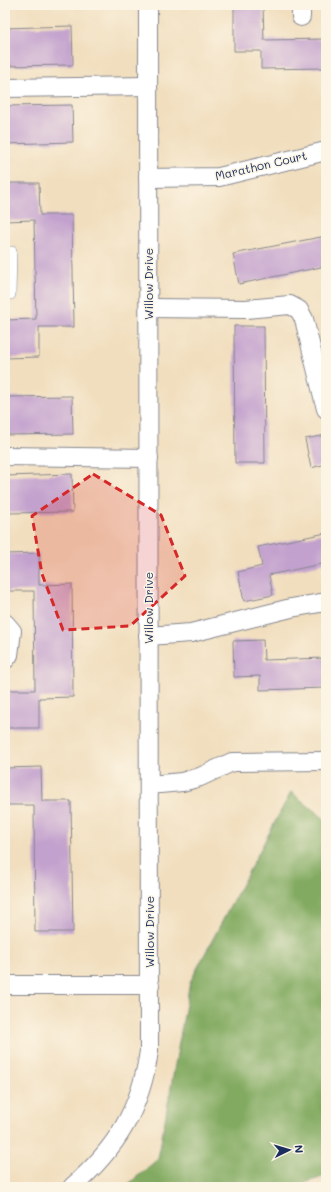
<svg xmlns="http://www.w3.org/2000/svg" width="331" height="1192" viewBox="0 0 331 1192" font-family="Mali,sans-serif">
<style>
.forest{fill:#82aa61;stroke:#4e6c60}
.building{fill:#c3a1ce}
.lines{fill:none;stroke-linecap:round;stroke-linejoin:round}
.service-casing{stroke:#86868e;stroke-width:10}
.minor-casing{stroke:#86868e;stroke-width:20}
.service{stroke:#fff;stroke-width:9}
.minor{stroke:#fff;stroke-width:18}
.marked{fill:#d62828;fill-opacity:0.2;stroke:#d62828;stroke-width:3;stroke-dasharray:8 5;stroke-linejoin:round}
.labels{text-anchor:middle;stroke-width:3;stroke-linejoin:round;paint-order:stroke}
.street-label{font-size:12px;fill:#1b2f5e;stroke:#fcf5e5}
</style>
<rect width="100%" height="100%" fill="#fcf5e5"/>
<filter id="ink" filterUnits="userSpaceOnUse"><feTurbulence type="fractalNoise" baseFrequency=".025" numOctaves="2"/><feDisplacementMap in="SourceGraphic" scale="8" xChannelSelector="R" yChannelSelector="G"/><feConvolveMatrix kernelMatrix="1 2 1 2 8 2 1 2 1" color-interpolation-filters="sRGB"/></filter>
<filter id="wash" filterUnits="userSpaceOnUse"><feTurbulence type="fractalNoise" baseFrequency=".012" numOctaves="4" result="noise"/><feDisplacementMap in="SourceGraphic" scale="16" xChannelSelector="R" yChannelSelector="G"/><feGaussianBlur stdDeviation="0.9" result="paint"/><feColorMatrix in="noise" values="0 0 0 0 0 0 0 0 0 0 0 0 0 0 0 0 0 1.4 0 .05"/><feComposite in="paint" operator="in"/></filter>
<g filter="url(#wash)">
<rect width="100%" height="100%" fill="#f1debe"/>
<!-- forest -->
<polygon class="forest" points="291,792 326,820 326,1176 291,1187 125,1187 158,1159 190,982"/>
<g id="blocks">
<!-- building -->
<g class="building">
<polygon points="234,5 263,5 264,40 326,39 326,68 261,69 261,51 234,51"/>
<polygon points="72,26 73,65 5,66 5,28"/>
<polygon points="72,105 73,142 5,144 5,106"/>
<polygon points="5,183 39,183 40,215 72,215 74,327 39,327 39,357 5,358 5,320 36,319 34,220 5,221"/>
<polygon points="326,236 326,266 239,284 233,254"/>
<polygon points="234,326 264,326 265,463 235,463"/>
<polygon points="72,396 73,434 5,435 5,397"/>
<polygon points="326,435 326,464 311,468 305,439"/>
<polygon points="72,474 73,512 5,513 5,476"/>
<polygon points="326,533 326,563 269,575 273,595 244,601 238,572 262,566 258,547"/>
<polygon points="39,553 39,585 72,584 73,697 39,698 39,728 5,728 5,690 35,690 34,591 5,591 5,554"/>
<polygon points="263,640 264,660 326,658 326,688 260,690 260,676 234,677 233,641"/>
<polygon points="41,767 42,801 71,801 73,932 35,932 34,805 5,805 5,768"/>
</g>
</g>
</g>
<g filter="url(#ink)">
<use href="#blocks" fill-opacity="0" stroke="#86868e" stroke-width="1"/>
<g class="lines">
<!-- service casing -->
<g class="service-casing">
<polyline id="service" points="5,251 12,251 11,295 5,295"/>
</g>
<!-- minor casing -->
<g class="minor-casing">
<g id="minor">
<polyline points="301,5 301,17"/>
<polyline points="5,88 148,86"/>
<polyline points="148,178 219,177 326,151"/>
<polyline points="149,308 246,309 290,305 299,310 304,319 326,409"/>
<polyline points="5,456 149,458"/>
<polyline points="5,623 12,631 9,655 5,660"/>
<polyline points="148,636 191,633 291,608 326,602"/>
<polyline points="149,785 182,782 200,777 232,762 326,761"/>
<polyline points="5,985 150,985"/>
<path d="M72 1187C116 1149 141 1109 149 1051L148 5"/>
</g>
</g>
<!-- service -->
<use href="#service" class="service"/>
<!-- minor -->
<use href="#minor" class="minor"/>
</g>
</g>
<!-- marked area -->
<path class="marked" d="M93 474 161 515 185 576 130 626 63 630 42 574 32 516Z"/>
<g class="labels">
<!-- street labels -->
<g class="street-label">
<text transform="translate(261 166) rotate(-13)" y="4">Marathon Court</text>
<text transform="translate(149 284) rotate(-90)" y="4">Willow Drive</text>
<text transform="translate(149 608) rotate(-90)" y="4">Willow Drive</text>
<text transform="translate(150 932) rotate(-90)" y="4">Willow Drive</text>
</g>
</g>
<!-- margin -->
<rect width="331" height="1192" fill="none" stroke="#fcf5e5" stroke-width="20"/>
<!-- north arrow -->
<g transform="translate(289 1150) rotate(85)" stroke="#fcf5e5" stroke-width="3" paint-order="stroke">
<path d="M0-3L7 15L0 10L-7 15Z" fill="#1b2f5e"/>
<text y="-6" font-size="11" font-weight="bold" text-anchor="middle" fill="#1b2f5e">N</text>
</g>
</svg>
